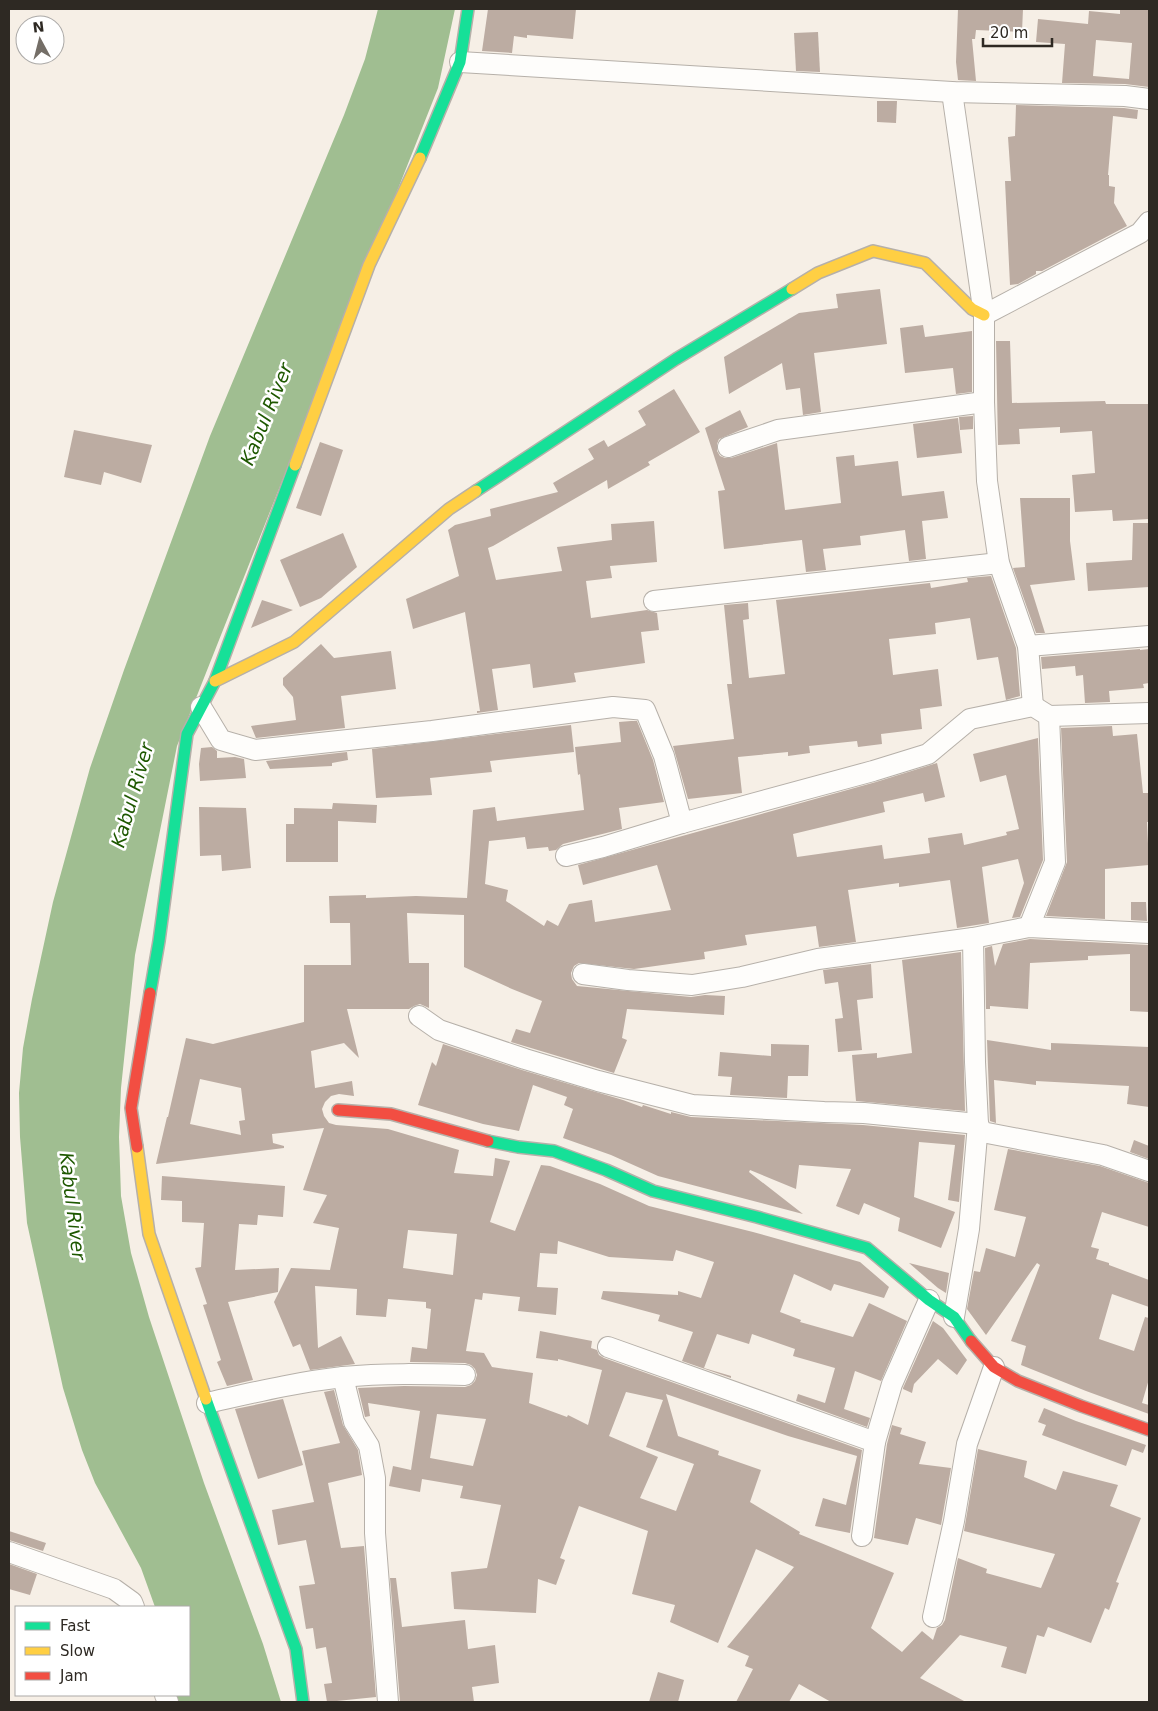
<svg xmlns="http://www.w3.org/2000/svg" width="1158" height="1711" viewBox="0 0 1158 1711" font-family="'DejaVu Sans',sans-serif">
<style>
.water{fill:#a0be91}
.building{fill:#bcaca2;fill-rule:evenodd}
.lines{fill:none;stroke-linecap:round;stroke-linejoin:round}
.street-casing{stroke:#b6b0a9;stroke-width:22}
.fast-casing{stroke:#b6b0a9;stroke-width:14}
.slow-casing{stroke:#b6b0a9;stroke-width:14}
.jam-casing{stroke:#b6b0a9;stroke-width:14}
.street{stroke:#fefdfb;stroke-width:20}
.fast{stroke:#16e098;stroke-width:11}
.slow{stroke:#ffcf43;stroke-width:11}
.jam{stroke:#f24e42;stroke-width:11}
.labels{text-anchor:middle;stroke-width:5;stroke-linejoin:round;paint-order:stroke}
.water-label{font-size:19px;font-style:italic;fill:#1e5800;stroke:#fff}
</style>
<rect width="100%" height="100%" fill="#f6efe6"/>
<!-- water -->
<polygon class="water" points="378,9 455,9 438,88 177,746 135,955 121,1088 119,1137 121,1196 131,1253 149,1317 204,1483 263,1644 281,1702 177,1702 174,1695 189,1695 189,1607 155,1607 141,1568 95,1483 82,1450 63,1388 27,1223 20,1137 19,1093 23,1048 32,999 53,902 90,768 124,670 210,436 344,115 365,59"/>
<!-- building -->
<g class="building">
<polygon points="488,9 576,9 573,39 527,35 527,38 514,36 512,53 482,51"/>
<polygon points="958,9 1023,9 1022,32 976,30 975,39 972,39 976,81 958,80 956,62"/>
<path d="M1120 9H1149V87L1125 84 1062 83 1065 44 1036 42 1038 19 1088 24 1089 11 1120 14ZM1096 40 1132 43 1129 79 1093 76Z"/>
<polygon points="818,32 820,72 796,71 794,33"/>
<polygon points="877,101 897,101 896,123 877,122"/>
<polygon points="1016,105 1124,108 1138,110 1137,119 1113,116 1108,175 1109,175 1109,186 1115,187 1114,203 1127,226 1042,271 1036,271 1036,274 1018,284 1010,285 1005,181 1011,181 1008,137 1015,136"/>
<polygon points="880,289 887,344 814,353 821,412 803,415 800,388 786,390 782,363 729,394 724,357 799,313 838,308 836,294"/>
<polygon points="923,325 925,337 972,331 972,392 956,394 953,368 905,373 900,328"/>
<polygon points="996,341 1010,341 1012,403 1105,401 1106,404 1149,404 1149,519 1113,521 1112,510 1075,512 1072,475 1095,473 1092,431 1060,433 1060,427 1019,429 1020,444 998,445"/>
<polygon points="674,389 700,432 648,462 650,465 608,489 607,480 493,546 488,548 496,580 562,571 557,547 612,540 611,524 654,521 657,562 610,566 612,578 586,581 591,618 647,610 657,613 659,630 641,632 645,663 574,673 576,682 533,688 530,664 492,669 498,710 477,713 477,711 480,711 465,612 413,629 406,599 459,576 448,530 455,525 491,516 490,509 558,492 553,483 594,459 588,449 604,440 608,447 646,425 638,411"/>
<polygon points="740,410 748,427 719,439 717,444 717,451 720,456 725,458 731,458 777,443 785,510 841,503 836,457 854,455 855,466 898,461 902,496 944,491 948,518 922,521 926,559 909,561 905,530 860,536 861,545 823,549 826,570 806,572 802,540 724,549 718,491 725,490 705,428"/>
<polygon points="973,416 973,429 960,430 959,417"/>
<polygon points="958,418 962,453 917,458 913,424"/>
<polygon points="74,430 152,445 141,483 104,472 101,485 64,477"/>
<polygon points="320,442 343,450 321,516 296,508"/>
<polygon points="1020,498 1070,498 1070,541 1075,580 1030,585 1045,633 1036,633 1013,568 1025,567"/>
<polygon points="1133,523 1149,523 1149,587 1088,591 1086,563 1132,560"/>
<polygon points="343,533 357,567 321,598 300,607 280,560"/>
<polygon points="991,576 1016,648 1020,696 1006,700 998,657 977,660 970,618 935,623 936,634 889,639 893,675 938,669 942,706 920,709 922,729 881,734 882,744 858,747 857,741 809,746 810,753 788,756 788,752 738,757 742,793 688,799 673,746 734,739 727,684 732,684 724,605 748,603 749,619 743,620 749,678 785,674 776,600 930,583 931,588 968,582 967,578"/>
<polygon points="262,600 293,610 251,628"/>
<polygon points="321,644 334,658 391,651 396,689 341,696 345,728 256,738 251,726 296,720 293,697 283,685 283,678"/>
<polygon points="1140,649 1140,650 1149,649 1149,683 1143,684 1144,688 1109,691 1110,702 1085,703 1083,675 1076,676 1075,666 1042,669 1041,657"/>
<path d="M631 721H637L653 760 664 802 619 808 622 829 563 844 556 850 549 851 548 847 527 849 525 837 489 841 485 884 508 890 506 901 544 926 547 920 558 926 569 904 592 900 595 922 671 910 657 865 583 885 578 865 876 782 937 763 945 797 925 802 923 793 883 802 885 812 793 834 797 857 882 845 884 859 930 853 928 838 962 833 964 845 1007 835 1006 832 1019 829 1006 775 980 782 973 754 1038 738 1043 860 1020 917 1012 918 1024 883 1018 859 982 867 989 923 957 928 950 880 899 887V883L848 890 856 942 819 947 816 926 745 935 747 945 704 952 705 959 634 969 579 963 574 966 571 973 572 979 577 986 691 997 705 995 725 996 724 1015 627 1009 622 1038 627 1040 614 1073 511 1042 516 1029 530 1033 542 1001 512 989 464 967V915L407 913 409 963H429V1008L420 1004 414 1006 409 1009H347L359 1058 344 1043 311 1051 315 1088 352 1081 354 1096 339 1094 331 1096 325 1102 322 1109 324 1116 329 1123 336 1125 388 1129 459 1150 454 1173 493 1176 495 1158 510 1161 490 1222 515 1231 541 1165 550 1166 600 1184 649 1206 753 1232 860 1262 889 1287 884 1298 834 1284 831 1291 794 1274 780 1312 801 1320 800 1322 853 1337 869 1303 907 1321 881 1381 855 1371 844 1409 870 1418 867 1427 796 1401 798 1394 825 1403 835 1368 793 1356 795 1349 752 1334 749 1344 717 1334 704 1368 731 1376V1378L682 1361 693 1332 658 1321 660 1315 601 1299 603 1291 678 1295V1291L701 1298 714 1262 676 1250 673 1261 609 1257 558 1241 557 1254 540 1253 537 1287 558 1288 556 1315 518 1311 520 1297 483 1293 482 1300 475 1299 466 1351 484 1353 492 1367 533 1373 529 1403 567 1417 568 1415 588 1425 602 1370 558 1359V1361L536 1358 540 1331 592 1341 591 1348 597 1350 599 1355 604 1358 862 1450 850 1533 815 1526 823 1498 846 1505 857 1456 788 1436 666 1394 678 1436 719 1451 718 1455 761 1470 750 1502 800 1532 799 1534 894 1573 871 1628 902 1652 922 1631 933 1640 937 1628 942 1625 945 1620 958 1558 987 1569 986 1573 1041 1588 1055 1554 964 1531 978 1449 1027 1461 1024 1477 1056 1490 1063 1471 1118 1485 1110 1506 1141 1518 1116 1582 1119 1583 1109 1610 1105 1608 1091 1643 1048 1627 1044 1637 1037 1635 1026 1674 1001 1667 1007 1647 960 1635 920 1678 966 1702H831L799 1684 789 1702H736L753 1669 745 1666 749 1656 727 1647 794 1567 756 1549 718 1643 670 1622 675 1605 632 1594 648 1531 579 1506 560 1558 565 1560 556 1585 538 1579 536 1613 454 1609 451 1572 487 1568 501 1505 460 1498 463 1486 422 1479 420 1492 389 1486 393 1466 411 1470 420 1411 368 1403 370 1416 365 1417 358 1388 404 1386 465 1387 471 1385 475 1381 477 1375 475 1369 471 1365 465 1363 410 1362 412 1347 427 1349 431 1309 426 1308V1302L388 1299 386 1317 356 1315 357 1289 315 1286 318 1348 341 1336 355 1364 310 1370 300 1344 293 1347 274 1302 291 1268 330 1270 339 1228 313 1223 327 1195 303 1190 324 1128 272 1134 273 1143 284 1146V1148L156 1164 167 1117H168L186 1038 213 1044 304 1022V965H351L350 923H330L329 896 366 895V898L416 896 467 898 473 810 495 807 497 821 584 810 580 774 578 775 575 747 621 742 619 722ZM200 1079 241 1088 245 1120 239 1121 241 1135 190 1124ZM408 1230 457 1234 453 1275 403 1268ZM626 1392 663 1400 646 1447 694 1464 676 1511 640 1498 658 1457 609 1436ZM437 1414 486 1419 473 1466 430 1458Z"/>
<polygon points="571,725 574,752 490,761 492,772 430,778 432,795 376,798 372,749"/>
<polygon points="1112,726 1113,736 1137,734 1143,793 1149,793 1149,822 1147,822 1149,865 1105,869 1105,919 1046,916 1067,862 1061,728"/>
<polygon points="212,747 217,751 217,758 235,757 244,759 246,778 200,781 199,764 201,748"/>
<polygon points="347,752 348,760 332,763 332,766 270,769 266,761"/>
<polygon points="333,803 377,805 376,823 338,821 338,862 286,862 286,824 294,824 294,808 332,809"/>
<polygon points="199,807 246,808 251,868 222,871 221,855 200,856"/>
<polygon points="1131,902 1146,902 1147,921 1131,920"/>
<polygon points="1030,939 1148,945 1149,1012 1130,1011 1130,954 1088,956 1088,960 1030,963 1028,1009 990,1006 990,1009 986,1009 985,948 992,946 995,966 1003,944"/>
<polygon points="961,952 965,1111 856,1101 852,1055 877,1053 877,1058 912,1053 902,960"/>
<polygon points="871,964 873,998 857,1000 862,1050 838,1052 835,1019 843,1018 838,982 825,984 823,970"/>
<polygon points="987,1040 1051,1050 1051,1043 1149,1047 1149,1107 1127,1104 1129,1086 1036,1081 1036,1085 994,1080 996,1123 990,1121"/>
<polygon points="443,1044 522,1070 623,1100 642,1107 643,1105 671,1114 671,1112 691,1117 863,1125 965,1135 959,1202 948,1200 955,1145 919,1142 914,1197 955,1212 941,1248 898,1231 900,1218 864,1203 859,1215 836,1206 851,1169 799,1165 796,1189 750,1170 749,1172 803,1214 658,1176 611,1155 563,1138 573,1109 564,1105 567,1097 533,1085 519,1131 483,1124 418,1105 432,1062 436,1066"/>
<polygon points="771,1044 809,1045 808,1076 788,1076 787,1098 730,1095 732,1077 718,1076 720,1052 771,1056"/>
<polygon points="1134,1140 1149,1146 1149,1159 1130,1152"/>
<polygon points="1008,1149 1100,1166 1149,1183 1149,1227 1102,1212 1091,1247 1099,1249 1096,1259 1109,1263 1109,1265 1149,1280 1149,1307 1112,1294 1099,1339 1134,1351 1145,1317 1149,1318 1149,1379 1142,1403 1149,1405 1149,1414 1086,1391 1021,1365 1026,1346 1011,1341 1040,1265 1037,1263 986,1335 967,1309 974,1271 980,1272 986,1248 1015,1257 1026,1217 994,1210"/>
<polygon points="162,1176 285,1186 283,1217 258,1215 257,1225 239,1224 235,1270 279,1268 278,1292 228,1302 253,1380 227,1386 217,1362 221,1360 203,1305 207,1304 195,1268 201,1267 204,1223 182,1222 182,1201 161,1200"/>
<polygon points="909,1263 949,1273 946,1293 938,1288"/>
<polygon points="933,1321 943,1328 967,1360 957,1375 938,1359 914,1384 912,1393 903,1389 903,1388"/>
<polygon points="334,1390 343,1425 358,1450 362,1475 328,1483 341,1548 364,1546 376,1697 327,1702 324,1684 332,1683 326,1647 316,1649 313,1628 306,1629 299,1586 315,1584 306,1540 278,1545 272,1510 314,1502 302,1451 340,1443 324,1392"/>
<polygon points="283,1399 303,1465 258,1479 235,1409"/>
<polygon points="1044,1408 1076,1421 1146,1445 1143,1453 1132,1449 1126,1466 1042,1435 1046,1425 1038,1422"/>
<polygon points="892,1425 902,1428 900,1434 926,1442 919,1464 951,1468 941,1525 916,1518 908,1545 874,1538 887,1444"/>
<polygon points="9,1531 46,1543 43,1551 9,1540"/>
<polygon points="9,1564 37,1574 30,1595 9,1589"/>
<polygon points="390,1578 396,1578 402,1627 465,1620 468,1649 495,1645 499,1683 472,1687 474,1702 400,1702"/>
<polygon points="658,1672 684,1680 678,1702 649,1702"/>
</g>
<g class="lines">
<!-- street casing -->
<g class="street-casing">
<g id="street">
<polyline points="460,62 952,92 1125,96 1149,99"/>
<polyline points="952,92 984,315 984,402 987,481 999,563 1028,646 1033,706"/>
<polyline points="984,315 1140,233 1149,222"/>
<polyline points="728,447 778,430 984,402"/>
<polyline points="654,601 999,563"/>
<polyline points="1028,646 1149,636"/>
<polyline points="201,707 221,740 255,750 432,731 613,707 645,710 664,756 682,823"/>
<polyline points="1049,716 1149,713"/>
<polyline points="566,856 603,847 682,823 873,771 928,754 970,719 1033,706 1049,716 1055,862 1029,927"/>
<polyline points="583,974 628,980 692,985 742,977 818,959 973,938 1029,927 1149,933"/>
<polyline points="419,1016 439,1030 525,1059 598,1081 692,1105 824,1112 864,1113 978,1124 982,1132 1103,1155 1149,1171"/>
<polyline points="954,1317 969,1229 978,1124 975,1062 973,938"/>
<polyline points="608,1347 875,1442"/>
<polyline points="343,1377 354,1422 369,1446 375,1478 375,1533 388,1702"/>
<path d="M207 1403C252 1393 297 1382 343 1377 383 1373 425 1374 465 1375"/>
<polyline points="862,1536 875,1442 892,1384 929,1300"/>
<polyline points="9,1552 114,1589 132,1602 134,1607"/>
<polyline points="933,1617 954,1521 967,1444 994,1367"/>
<polyline points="165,1695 168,1702"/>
</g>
</g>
<!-- fast casing -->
<g class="fast-casing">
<g id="fast">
<polyline points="420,158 460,62 468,9"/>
<polyline points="476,491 676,359 792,289"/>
<polyline points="150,993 159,941 187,734 215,681 295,465"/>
<polyline points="488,1141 518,1147 554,1151 606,1170 653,1191 757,1217 867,1248 929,1300 954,1317 971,1341"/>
<polyline points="206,1399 296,1649 303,1702"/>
</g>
</g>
<!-- slow casing -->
<g class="slow-casing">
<g id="slow">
<polyline points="792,289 818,273 873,251 925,263 972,309 984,315"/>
<polyline points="295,465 369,265 420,158"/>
<polyline points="215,681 294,642 449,509 476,491"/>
<polyline points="137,1147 149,1234 206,1399"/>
</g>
</g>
<!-- jam casing -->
<g class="jam-casing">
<g id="jam">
<polyline points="338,1110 391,1114 488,1141"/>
<polyline points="137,1147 131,1108 150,993"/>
<polyline points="971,1341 994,1367 1018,1381 1081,1406 1149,1430"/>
</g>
</g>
<!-- street -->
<use href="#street" class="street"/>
<!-- fast -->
<use href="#fast" class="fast"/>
<!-- slow -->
<use href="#slow" class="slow"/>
<!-- jam -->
<use href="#jam" class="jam"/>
</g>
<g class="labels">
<!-- water labels -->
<g class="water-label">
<text transform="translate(266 414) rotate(-68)" y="7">Kabul River</text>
<text transform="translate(132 795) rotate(-74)" y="7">Kabul River</text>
<text transform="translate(73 1206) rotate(83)" y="7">Kabul River</text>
</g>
</g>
<!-- border -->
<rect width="1158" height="1711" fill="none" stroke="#2e2923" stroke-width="20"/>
<!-- legend -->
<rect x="15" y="1606" width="175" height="90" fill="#ffffff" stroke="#aba9a7"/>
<rect x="25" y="1622" width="25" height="8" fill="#16e098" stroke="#aba9a7"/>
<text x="60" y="1631" font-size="15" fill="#2e2923">Fast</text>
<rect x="25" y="1647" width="25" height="8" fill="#ffcf43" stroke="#aba9a7"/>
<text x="60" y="1656" font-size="15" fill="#2e2923">Slow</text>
<rect x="25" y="1672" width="25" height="8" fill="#f24e42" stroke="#aba9a7"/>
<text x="60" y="1681" font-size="15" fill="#2e2923">Jam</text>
<!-- north arrow -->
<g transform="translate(40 40) rotate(353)"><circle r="24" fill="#ffffff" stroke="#aba9a7"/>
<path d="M0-4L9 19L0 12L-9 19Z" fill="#746e67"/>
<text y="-8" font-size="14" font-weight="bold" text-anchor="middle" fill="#2e2923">N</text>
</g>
<!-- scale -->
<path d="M983 38v8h69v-8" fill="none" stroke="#2e2923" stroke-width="2.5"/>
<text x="990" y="38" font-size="15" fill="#2e2923" stroke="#ffffff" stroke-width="4" paint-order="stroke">20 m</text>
</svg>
